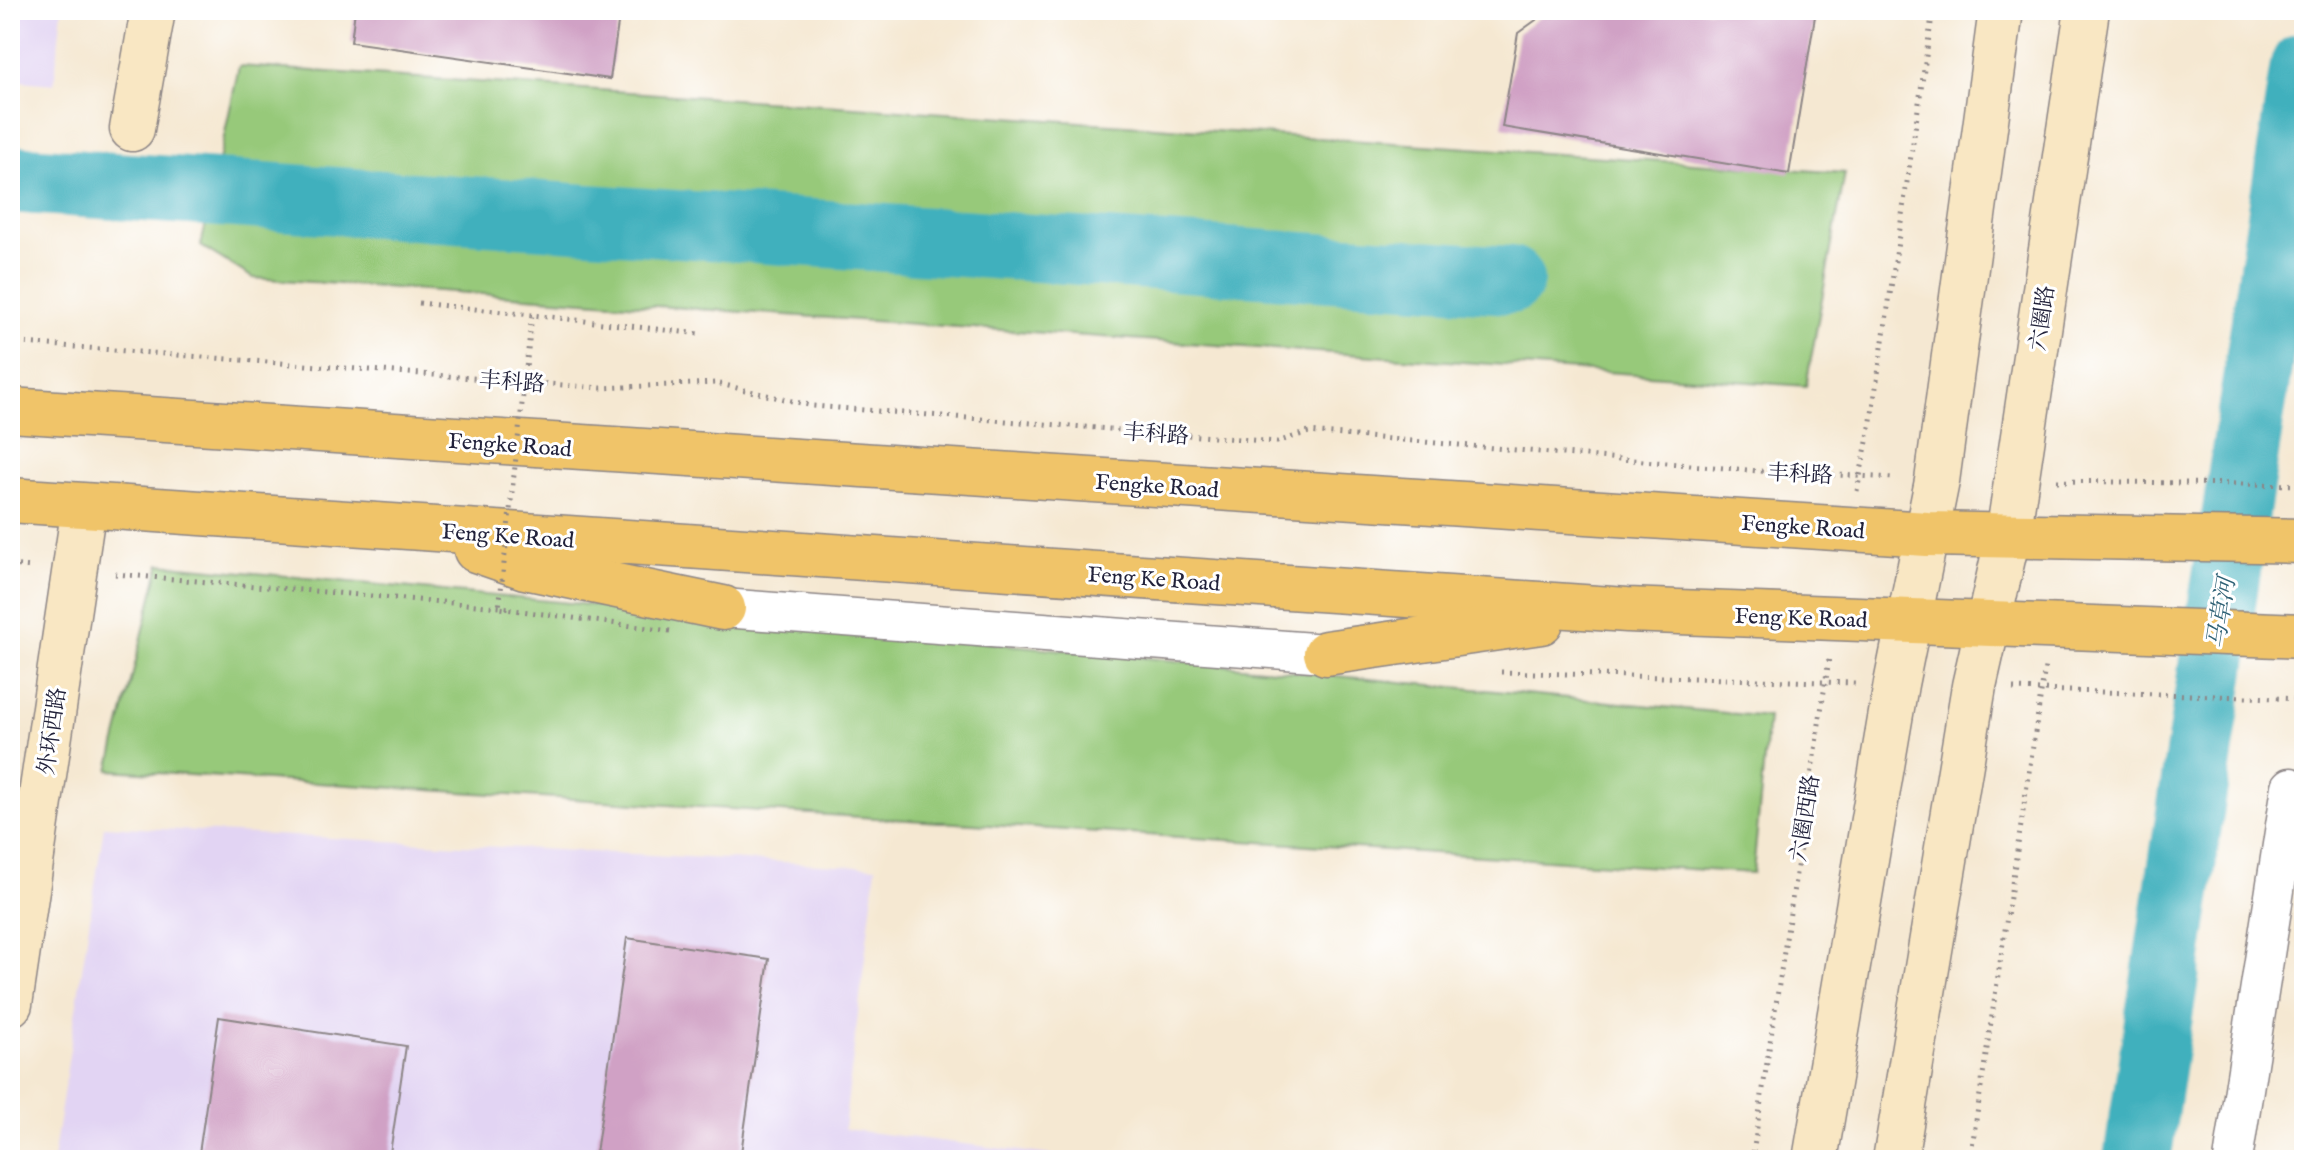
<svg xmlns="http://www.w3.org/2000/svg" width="2314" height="1170" viewBox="0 0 2314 1170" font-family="'IM FELL English','Noto Serif SC',serif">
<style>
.built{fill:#e2d4f3}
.green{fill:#97c97a;stroke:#5c765a;stroke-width:2}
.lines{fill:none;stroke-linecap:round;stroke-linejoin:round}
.river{stroke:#41b0bd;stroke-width:68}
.building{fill:#d0a1c5}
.street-casing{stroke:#8c8586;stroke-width:41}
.secondary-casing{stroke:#8c8586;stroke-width:47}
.primary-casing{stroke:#8c8586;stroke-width:47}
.path{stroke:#8c8586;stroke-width:5;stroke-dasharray:2 6;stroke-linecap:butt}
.street{stroke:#fff;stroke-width:38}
.secondary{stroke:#f9e7c3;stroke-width:44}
.primary{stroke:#f0c469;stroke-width:44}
.path-bridge{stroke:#8c8586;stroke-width:5;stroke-dasharray:2 6;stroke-linecap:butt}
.labels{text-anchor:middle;stroke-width:6;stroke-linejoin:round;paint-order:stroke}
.street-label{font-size:22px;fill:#22223b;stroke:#fff}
.water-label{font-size:24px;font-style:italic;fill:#306276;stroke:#fff}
</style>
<rect width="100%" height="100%" fill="#fff"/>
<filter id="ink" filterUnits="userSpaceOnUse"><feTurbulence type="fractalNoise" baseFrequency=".0125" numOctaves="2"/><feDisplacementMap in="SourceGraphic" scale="16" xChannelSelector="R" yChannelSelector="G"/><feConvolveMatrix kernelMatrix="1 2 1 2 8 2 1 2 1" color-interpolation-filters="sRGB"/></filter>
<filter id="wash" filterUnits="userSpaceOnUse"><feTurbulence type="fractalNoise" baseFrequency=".006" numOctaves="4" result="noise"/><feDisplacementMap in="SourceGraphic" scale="32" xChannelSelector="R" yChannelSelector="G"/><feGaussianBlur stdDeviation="1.8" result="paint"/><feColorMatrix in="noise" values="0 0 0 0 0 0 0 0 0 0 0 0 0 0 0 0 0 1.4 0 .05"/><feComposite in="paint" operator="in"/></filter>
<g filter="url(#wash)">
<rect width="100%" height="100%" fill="#f5e8d2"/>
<!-- built -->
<g class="built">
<polygon points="10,10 62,10 54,84 10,80"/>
<polygon points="104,826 876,867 844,1129 1091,1160 53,1160"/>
</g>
<!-- green -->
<g class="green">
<polygon points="239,66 1845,173 1806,386 253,278 201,246"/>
<polygon points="160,564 1768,717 1753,873 109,770"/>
</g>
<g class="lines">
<!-- river -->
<g class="river">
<polyline points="10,179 1510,280"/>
<polyline points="2137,1160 2304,66"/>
</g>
</g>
<g id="blocks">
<!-- building -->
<g class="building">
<polygon points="355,10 620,10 610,79 351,42"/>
<polygon points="1550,10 1816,10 1789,174 1502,127 1518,33"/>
<polygon points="627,938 769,959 740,1160 595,1160"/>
<polygon points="219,1017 406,1046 389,1160 198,1160"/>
</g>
</g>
</g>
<g filter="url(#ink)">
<use href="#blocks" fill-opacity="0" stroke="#8c8586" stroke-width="2"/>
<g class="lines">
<!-- street casing -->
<g class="street-casing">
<g id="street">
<polyline points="723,608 1326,653"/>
<polyline points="2233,1160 2291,787"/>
</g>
</g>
<!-- secondary casing -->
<g class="secondary-casing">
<g id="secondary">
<polyline points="132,129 153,10"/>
<polyline points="10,1004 84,506"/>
<polyline points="1815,1160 1896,684 1937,481 2001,10"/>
<polyline points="1895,1160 1974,686 2008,536 2087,10"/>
</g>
</g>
<!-- primary casing -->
<g class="primary-casing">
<g id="primary">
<polyline points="10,410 1927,534 2304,541"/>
<polyline points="10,500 1627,610 2304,636"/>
<polyline points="476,550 525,567 723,608"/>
<polyline points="1326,653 1541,622"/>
</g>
</g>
<!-- path -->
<g class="path">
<polyline points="419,303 532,315"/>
<polyline points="10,342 601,388 716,383 813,406 1277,442 1309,432 1759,471 1895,478"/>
<polyline points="2057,481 2304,485"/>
<polyline points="1857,491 1870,427 1933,10"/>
<polyline points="10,565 33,567"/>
<polyline points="115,574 511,608"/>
<polyline points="1501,672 1855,683"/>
<polyline points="2013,689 2304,699"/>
<polyline points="1752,1160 1829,659"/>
<polyline points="1970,1160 2045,667"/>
</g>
<!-- street -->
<use href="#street" class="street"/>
<!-- secondary -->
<use href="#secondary" class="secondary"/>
<!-- primary -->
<use href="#primary" class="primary"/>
<!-- path-bridge -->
<polyline class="path-bridge" points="670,631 499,608 532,315 700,334"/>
</g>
</g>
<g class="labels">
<!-- street labels -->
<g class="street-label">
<text transform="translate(2041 318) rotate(-82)" y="8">六圈路</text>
<text transform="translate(512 381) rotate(4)" y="8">丰科路</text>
<text transform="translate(1156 433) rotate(4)" y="8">丰科路</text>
<text transform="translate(510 444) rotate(4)" y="8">Fengke Road</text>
<text transform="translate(1800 473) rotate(3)" y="8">丰科路</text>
<text transform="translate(1157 485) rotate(4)" y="8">Fengke Road</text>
<text transform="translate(1803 526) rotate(4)" y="8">Fengke Road</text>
<text transform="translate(508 535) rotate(4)" y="8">Feng Ke Road</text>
<text transform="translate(1154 578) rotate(4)" y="8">Feng Ke Road</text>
<text transform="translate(1801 617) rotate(2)" y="8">Feng Ke Road</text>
<text transform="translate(51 731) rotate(-82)" y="8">外环西路</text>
<text transform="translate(1804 818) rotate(-81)" y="8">六圈西路</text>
</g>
<!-- water labels -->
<g class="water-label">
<text transform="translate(2221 613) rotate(-81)" y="8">马草河</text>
</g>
</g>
<!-- margin -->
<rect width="2314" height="1170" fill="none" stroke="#fff" stroke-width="40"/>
</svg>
